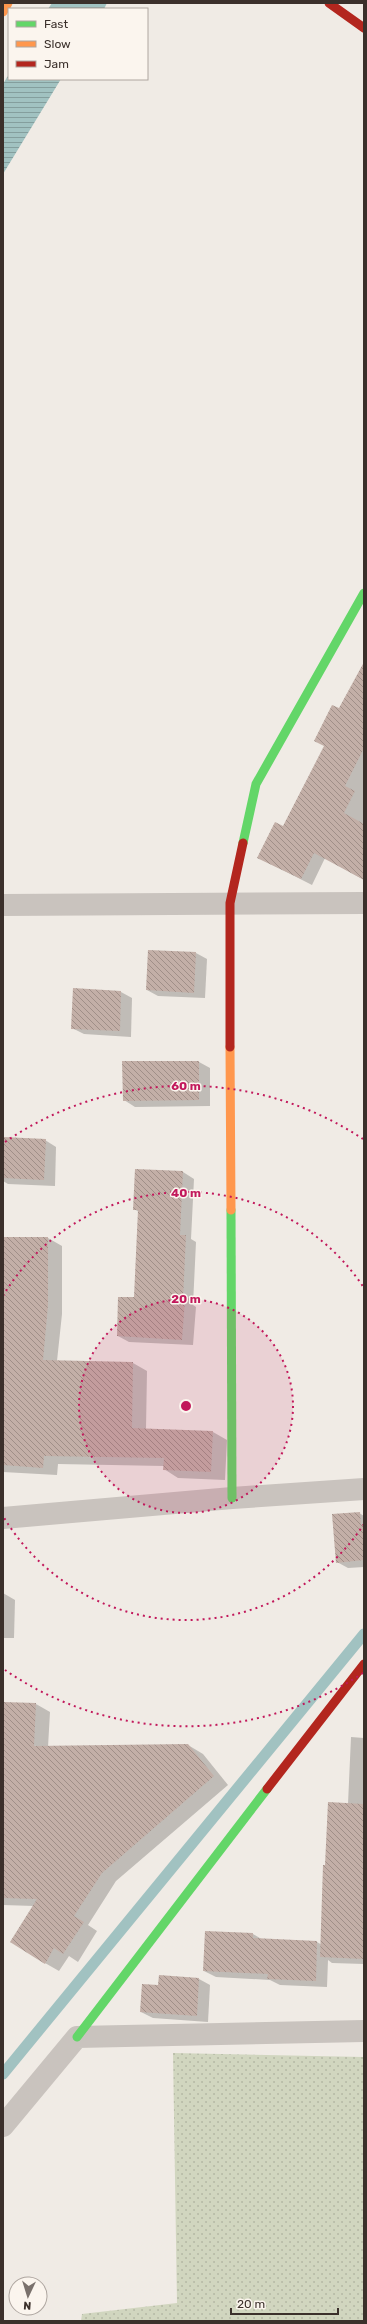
<svg xmlns="http://www.w3.org/2000/svg" width="367" height="2324" viewBox="0 0 367 2324" font-family="Rubik,sans-serif">
<style>
.grass{fill:url(#grass-dots)}
.water{fill:url(#water-rules)}
.shadow{fill:#0003}
.lines{fill:none;stroke-linecap:round;stroke-linejoin:round}
.stream{stroke:#a1c2c1;stroke-width:11}
.building{fill:url(#building-back-hatch)}
.street{stroke:#c9c3be;stroke-width:22}
.fast{stroke:#63d668;stroke-width:9}
.slow{stroke:#ff974d;stroke-width:9}
.jam{stroke:#b3261e;stroke-width:9}
.ring{fill:none;stroke:#c2185b;stroke-width:2;stroke-dasharray:2 4}
.centre{fill:#c2185b;stroke:#fbf5ee;stroke-width:2}
.ring-label{font-size:12px;text-anchor:middle;font-weight:bold;fill:#c2185b;stroke:#fbf5ee;stroke-width:3;stroke-linejoin:round;paint-order:stroke}
</style>
<defs>
<pattern id="grass-dots" width="8" height="8" patternUnits="userSpaceOnUse"><rect width="8" height="8" fill="#d1d6bf"/><path d="M2 2h.1M6 6h.1" fill="none" stroke="#b4b8a4" stroke-width="1.8" stroke-linecap="round"/></pattern>
<pattern id="water-rules" width="6" height="5" patternUnits="userSpaceOnUse"><rect width="6" height="5" fill="#a1c2c1"/><path d="M0 2.5h6" fill="none" stroke="#849e9d"/></pattern>
<pattern id="building-back-hatch" width="6" height="6" patternUnits="userSpaceOnUse"><rect width="6" height="6" fill="#c3afa7"/><path d="M-1 5l2 2M0 0l6 6M5-1l2 2" fill="none" stroke="#a08f88"/></pattern>
</defs>
<rect width="100%" height="100%" fill="#f0ebe5"/>
<!-- grass -->
<polygon class="grass" points="173,2053 364,2057 364,2321 81,2321 82,2314 177,2303"/>
<!-- water -->
<g class="water">
<polygon points="52,3 107,3 104,9 48,9"/>
<polygon points="9,74 9,79 61,79 3,174 3,84"/>
</g>
<!-- shadow -->
<g class="shadow">
<polygon points="364,664 364,880 325,858 312,885 259,858 284,828 325,746 339,710"/>
<polygon points="196,953 207,959 205,998 158,996 147,990"/>
<polygon points="74,989 121,992 132,998 131,1037 84,1034 72,1028"/>
<polygon points="199,1062 210,1068 210,1106 135,1107 124,1100"/>
<polygon points="3,1138 45,1140 56,1147 55,1186 8,1184 3,1181"/>
<polygon points="183,1172 194,1179 191,1239 196,1242 193,1305 196,1307 193,1345 129,1342 118,1336 135,1298 139,1212 134,1209"/>
<polygon points="3,1238 48,1238 62,1246 62,1314 57,1361 133,1363 147,1371 146,1429 213,1432 227,1440 225,1480 178,1478 164,1469 164,1466 58,1464 57,1475 3,1472"/>
<polygon points="359,1513 364,1516 364,1567 348,1568 337,1562"/>
<polygon points="3,1593 15,1600 14,1638 3,1638"/>
<polygon points="3,1703 36,1704 50,1712 48,1747 188,1745 203,1754 228,1785 116,1881 88,1925 97,1931 78,1962 69,1956 59,1971 45,1963 34,1906 3,1905"/>
<polygon points="351,1737 364,1738 364,1964 332,1963 328,1960 327,1987 280,1985 270,1980 216,1977 204,1971 206,1932 253,1934 263,1940 317,1942 322,1945 326,1866 348,1804"/>
<polygon points="199,1979 210,1985 208,2022 153,2018 141,2012 159,1986"/>
</g>
<g class="lines">
<!-- stream -->
<polyline class="stream" points="3,2074 364,1634"/>
</g>
<!-- building -->
<g class="building">
<polygon points="364,662 364,748 345,786 355,791 344,813 364,824 364,880 314,853 301,879 257,858 275,822 283,826 324,746 314,741 332,705 339,708"/>
<polygon points="148,950 196,952 194,993 146,990"/>
<polygon points="73,988 121,991 120,1031 71,1029"/>
<polygon points="122,1061 199,1061 199,1100 123,1101"/>
<polygon points="3,1137 46,1139 44,1180 3,1178"/>
<polygon points="135,1169 183,1171 180,1235 186,1235 183,1300 185,1300 182,1340 117,1336 118,1297 134,1297 138,1210 133,1210"/>
<polygon points="3,1237 48,1237 48,1305 43,1360 133,1362 132,1428 213,1431 211,1472 163,1470 164,1458 44,1456 43,1468 3,1465"/>
<polygon points="360,1512 361,1525 364,1524 364,1560 336,1563 332,1514"/>
<polygon points="3,1702 36,1703 34,1746 188,1744 214,1776 102,1873 74,1916 84,1922 63,1954 54,1948 45,1964 10,1942 37,1899 3,1898"/>
<polygon points="328,1802 364,1804 364,1959 320,1957 323,1865 325,1865"/>
<polygon points="205,1931 253,1933 253,1938 317,1941 316,1981 267,1979 268,1974 203,1971"/>
<polygon points="159,1975 199,1978 197,2016 140,2012 142,1984 158,1985"/>
</g>
<g class="lines">
<!-- street -->
<g class="street">
<polyline points="3,905 364,903"/>
<polyline points="3,1518 232,1498 364,1489"/>
<polyline points="3,2126 77,2037 364,2031"/>
</g>
<!-- fast -->
<g class="fast">
<polyline points="243,843 256,784 364,593"/>
<polyline points="231,1210 232,1498"/>
<polyline points="77,2037 267,1789"/>
</g>
<!-- slow -->
<g class="slow">
<polyline points="3,12 8,3"/>
<polyline points="230,1047 231,1210"/>
</g>
<!-- jam -->
<g class="jam">
<polyline points="329,3 364,28"/>
<polyline points="230,1047 230,903 243,843"/>
<polyline points="267,1789 364,1664"/>
</g>
</g>
<!-- distance rings -->
<circle cx="186" cy="1406" r="107" fill="#c2185b" fill-opacity=".12"/>
<g class="ring">
<circle cx="186" cy="1406" r="107"/>
<path d="M364 1524A213 213 0 0 1 3 1516M3 1296A213 213 0 0 1 364 1288"/>
<path d="M363 1673A320 320 0 0 1 5 1670M5 1142A320 320 0 0 1 363 1139"/>
</g>
<circle cx="186" cy="1406" r="6" class="centre"/>
<g class="ring-label">
<text x="186" y="1090">60 m</text>
<text x="186" y="1197">40 m</text>
<text x="186" y="1303">20 m</text>
</g>
<!-- border -->
<rect width="367" height="2324" fill="none" stroke="#3b302b" stroke-width="8"/>
<!-- legend -->
<rect x="8" y="8" width="140" height="72" fill="#fbf5ee" stroke="#aea6a0"/>
<rect x="16" y="21" width="20" height="6" fill="#63d668" stroke="#aea6a0"/>
<text x="44" y="28" font-size="12" fill="#3b302b">Fast</text>
<rect x="16" y="41" width="20" height="6" fill="#ff974d" stroke="#aea6a0"/>
<text x="44" y="48" font-size="12" fill="#3b302b">Slow</text>
<rect x="16" y="61" width="20" height="6" fill="#b3261e" stroke="#aea6a0"/>
<text x="44" y="68" font-size="12" fill="#3b302b">Jam</text>
<!-- north arrow -->
<g transform="translate(28 2296) rotate(184)"><circle r="19" fill="#fbf5ee" stroke="#aea6a0"/>
<path d="M0-3L7 15L0 10L-7 15Z" fill="#7a716c"/>
<text y="-6" font-size="11" font-weight="bold" text-anchor="middle" fill="#3b302b">N</text>
</g>
<!-- scale -->
<path d="M231 2308v6h107v-6" fill="none" stroke="#3b302b" stroke-width="2"/>
<text x="237" y="2308" font-size="12" fill="#3b302b" stroke="#fbf5ee" stroke-width="3" paint-order="stroke">20 m</text>
</svg>
